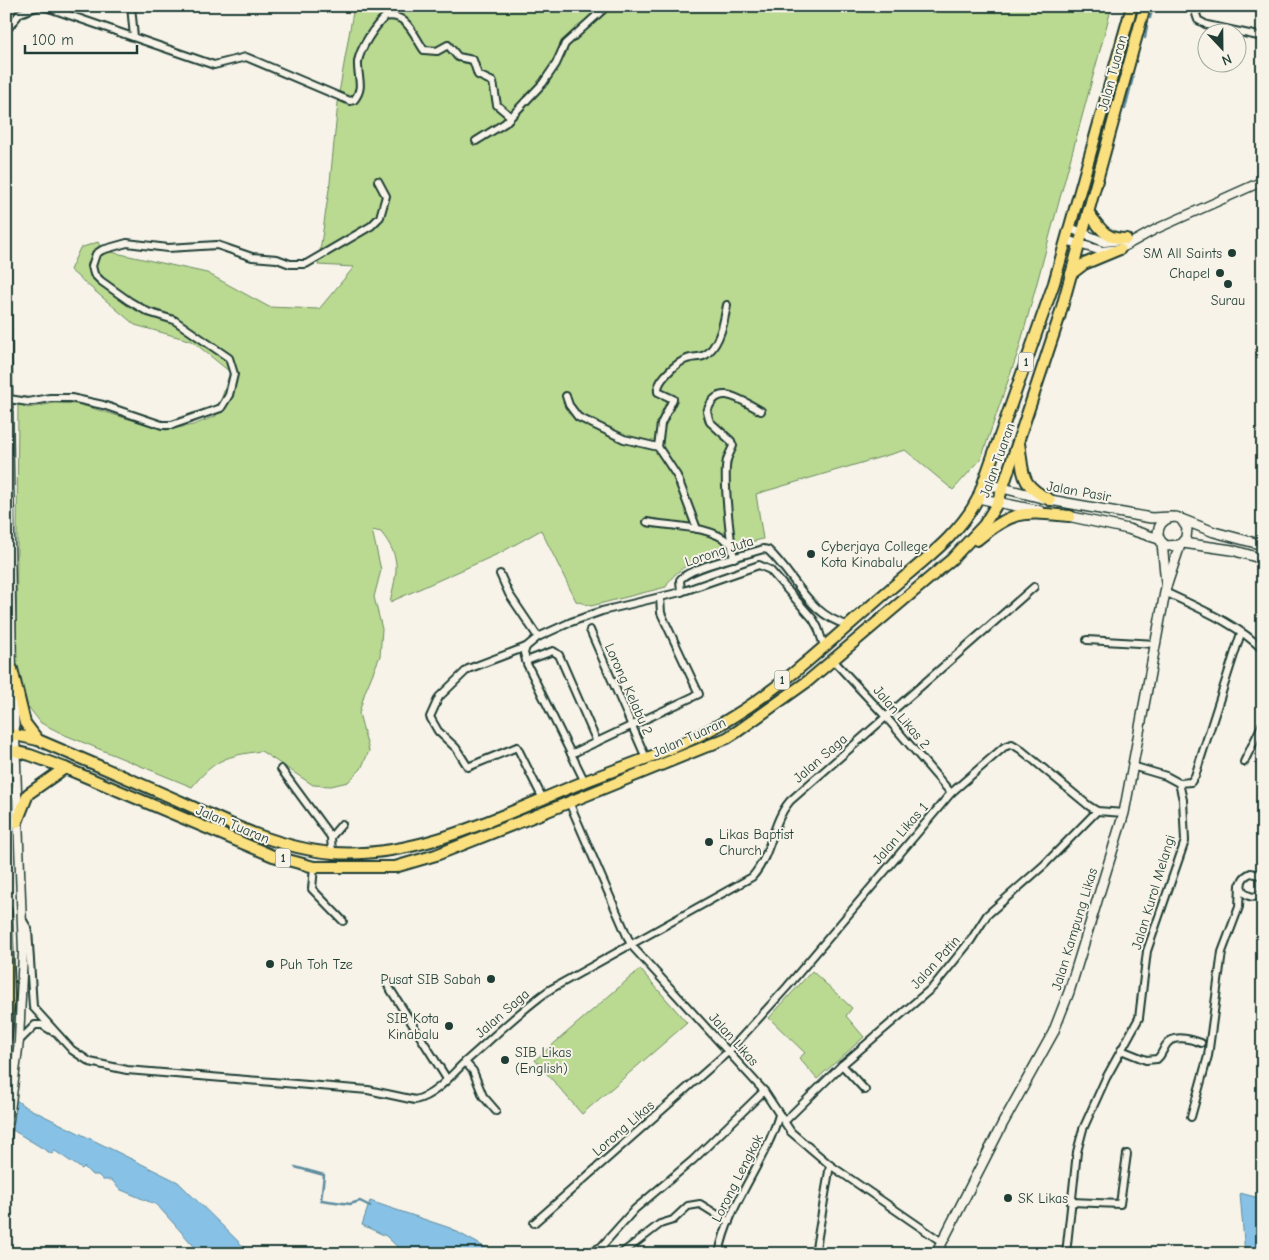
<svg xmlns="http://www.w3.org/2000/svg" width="1269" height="1260" viewBox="0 0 1269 1260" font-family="'Comic Neue',sans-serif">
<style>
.green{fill:#bad991;stroke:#6c8b62}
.water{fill:#87c1e6;stroke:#5d8c9f}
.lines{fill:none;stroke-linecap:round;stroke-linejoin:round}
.stream{stroke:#5d8c9f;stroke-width:2.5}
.minor-casing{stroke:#1f3d34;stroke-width:10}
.tertiary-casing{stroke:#1f3d34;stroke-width:11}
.secondary-casing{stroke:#1f3d34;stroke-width:12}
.primary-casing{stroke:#1f3d34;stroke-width:14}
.trunk-casing{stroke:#1f3d34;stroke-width:14}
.minor{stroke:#f7f3e8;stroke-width:6}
.tertiary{stroke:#f7f3e8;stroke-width:8}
.secondary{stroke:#f7f3e8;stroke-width:9}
.primary{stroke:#fbe080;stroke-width:10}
.trunk{stroke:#fbe080;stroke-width:10}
.poi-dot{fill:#1f3d34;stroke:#f7f3e8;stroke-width:2}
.labels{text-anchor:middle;stroke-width:4;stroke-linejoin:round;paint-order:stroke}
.shield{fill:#f7f3e8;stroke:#60746a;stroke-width:1}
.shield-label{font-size:12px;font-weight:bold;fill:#1f3d34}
.street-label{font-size:14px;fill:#1f3d34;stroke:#f7f3e8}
.poi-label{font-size:14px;fill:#1f3d34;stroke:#f7f3e8;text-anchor:start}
</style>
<rect width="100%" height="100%" fill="#f7f3e8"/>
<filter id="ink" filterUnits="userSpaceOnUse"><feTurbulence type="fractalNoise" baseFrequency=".02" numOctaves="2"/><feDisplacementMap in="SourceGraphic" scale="10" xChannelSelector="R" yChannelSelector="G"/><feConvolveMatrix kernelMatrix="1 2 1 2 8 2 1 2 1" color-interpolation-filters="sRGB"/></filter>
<g filter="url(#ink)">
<!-- green -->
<g class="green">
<path d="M354 6H1112L1019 349 981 459 953 490 905 450 756 494 763 539C734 546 679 558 666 587L591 606 576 601 541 530 500 553 390 602C397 570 402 559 381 532L372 530 381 570 374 597 382 629 380 656 365 692 359 713 369 751 361 769 348 782 331 786 313 785 261 751C226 756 215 759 192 787L65 735 41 723 22 699 16 674 18 403 28 408 54 403 78 404 166 430 193 425 216 416 230 372 192 341 135 325 70 270 80 248 98 242 102 250 207 273 269 307 319 309 354 267 318 265 330 182 339 93Z"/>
<polygon points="640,969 687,1023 582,1114 535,1060"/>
<polygon points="812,971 852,1008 846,1016 864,1037 817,1079 799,1058 805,1053 769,1018"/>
</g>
<!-- water -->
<g class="water">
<polygon points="6,1092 24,1106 178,1182 251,1254 201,1254 157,1205 119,1189 112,1180 103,1180 98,1175 92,1175 84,1167 82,1169 55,1151 52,1154 6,1126"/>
<polygon points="1240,1193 1263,1199 1263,1254 1245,1254"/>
<polygon points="370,1201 450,1228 497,1254 405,1254 386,1236 362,1225"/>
</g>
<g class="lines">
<!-- stream -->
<g class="stream">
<polyline points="1150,18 1153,6"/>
<polyline points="1145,38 1147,26"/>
<polyline points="1125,109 1133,77"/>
<polyline points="295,1167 324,1175 321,1200 350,1204 360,1201 370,1206"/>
</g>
<!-- minor casing -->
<g class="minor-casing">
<g id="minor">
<path d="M43 6 214 65 246 57 350 101 354 100C365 87 357 77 358 62 360 48 375 26 385 17 407 12 414 36 424 50L437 51 448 45 458 57 473 60 478 75 493 82 497 105 510 116"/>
<polyline points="131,6 134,37"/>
<polyline points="1199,6 1196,14 1198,20 1207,25 1263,37"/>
<polyline points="6,31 20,13 40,6"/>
<polyline points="476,141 505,123 543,83 556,64 565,44 607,6"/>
<polyline points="566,396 569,405 578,417 624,439 658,447 677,476 697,529"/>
<polyline points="9,399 28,402 50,398 71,398 103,405 162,425 172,425 221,408 229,395 234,374 229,358 174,320 148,312 129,301 101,281 94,274 92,266 96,254 102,250 127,243 168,248 217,245 252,257 277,259 290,264 306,264 371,226 380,217 386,196 378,181"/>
<path d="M658 447 661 424 673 399 658 392C656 381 677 362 687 359 695 356 703 359 709 352 721 340 724 321 727 305"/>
<path d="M647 522C675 527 708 525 730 543"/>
<path d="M734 558C730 540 723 477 727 460 728 456 731 451 733 446L731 441 710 422 707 412C717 380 742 401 761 411"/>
<polyline points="500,574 509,594 538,637"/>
<path d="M681 592 680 580C689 567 746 555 763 549L768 550C795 575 809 616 848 625"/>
<path d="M1165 592C1198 608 1238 624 1263 650"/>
<polyline points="590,630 646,758"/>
<polyline points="1087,640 1156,644"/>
<polyline points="526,647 468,669 439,697 430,717 438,731 456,748 468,767 517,747 543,799"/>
<polyline points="832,659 886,717 951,793"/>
<polyline points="526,661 553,651 559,655 597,742"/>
<polyline points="571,754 699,694 661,613 660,597"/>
<polyline points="1244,762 1263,723"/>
<polyline points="281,769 331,837"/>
<polyline points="585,782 527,664 524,653 526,647 538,637 571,622 602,611 681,592 759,565 770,570 813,619 818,628 824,646"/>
<polyline points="1179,783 1191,782 1195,776 1241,633"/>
<polyline points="569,802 631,945 764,1091 791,1132 830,1165 942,1242"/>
<polyline points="332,853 331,837 342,824"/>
<polyline points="314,867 312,889 343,921"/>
<path d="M1263 876 1251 873C1231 881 1246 906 1263 893"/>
<path d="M22 919 28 929 33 1007 72 1050 90 1062 127 1070 368 1090 415 1100C436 1095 450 1076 466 1061 494 1037 520 1010 551 989L752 877C773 853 771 823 790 801L1034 587"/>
<polyline points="387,984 447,1079"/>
<polyline points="19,1041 35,1025 42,1025 52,1031"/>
<path d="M1121 1050 1146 1060 1157 1059C1162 1055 1162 1051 1166 1045 1173 1034 1191 1039 1201 1043"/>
<polyline points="465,1062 473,1071 483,1096 496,1111"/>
<polyline points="842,1065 865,1090"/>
<polyline points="1191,1117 1208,1056 1222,952 1239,907 1240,885"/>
<polyline points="784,1122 842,1065 933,987 971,940 987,915 1044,865 1097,811"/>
<polyline points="1071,1202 1120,1204 1127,1154"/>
<polyline points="534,1223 729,1051 787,987 951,793 1004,747 1012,744 1020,749 1089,806 1097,811 1124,813"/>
<polyline points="588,1253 601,1247 635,1209 693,1160 764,1091"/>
<polyline points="621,1254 660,1224 673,1220 688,1206 700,1204 729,1222"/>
<path d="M719 1254C728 1204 765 1163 779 1115"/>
<polyline points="815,1254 830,1165"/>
<polyline points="1066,1254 1077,1152 1083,1129 1106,1078 1139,1018 1147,951 1185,841 1183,800 1179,783 1166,776 1132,766"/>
</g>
</g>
<!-- tertiary casing -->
<g class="tertiary-casing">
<g id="tertiary">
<polyline points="1070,228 1104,242 1123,240"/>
<polyline points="1066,240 1102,251 1120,249 1156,229 1263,181"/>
<polyline points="6,265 12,673"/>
<polyline points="6,786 16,795"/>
<polyline points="6,1142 19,1041 23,952 13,684"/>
</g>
</g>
<!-- secondary casing -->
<g class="secondary-casing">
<g id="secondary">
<polyline points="983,483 1050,500 1151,518 1171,517"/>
<polyline points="978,498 1040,511"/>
<polyline points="1063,515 1128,529 1159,539"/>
<path d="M1181 519 1187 528 1186 538 1180 545 1166 546C1151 536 1159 517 1176 517L1214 532 1263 545"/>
<polyline points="1162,543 1166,583"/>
<polyline points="1183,543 1232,550 1263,559"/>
<polyline points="936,1254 1003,1123 1053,1033 1069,992 1124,813 1166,587 1180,545"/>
</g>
</g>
<!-- primary casing -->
<g class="primary-casing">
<g id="primary">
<path d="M1088 212C1100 228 1104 239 1126 239"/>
<polyline points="1071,274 1084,264 1120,249"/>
<path d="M1019 443C1024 475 1019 484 1050 500"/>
<path d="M977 540C1015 509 1022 512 1070 516"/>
<polyline points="12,669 25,723 38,740"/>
<path d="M6 733 38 740C87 761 137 782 186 804 233 826 283 849 334 853 421 859 507 812 586 781 636 762 689 745 734 716 790 681 839 633 889 590 920 563 960 535 978 498L1054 283 1132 6"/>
<polyline points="6,749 30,755 65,768 273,856 314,867 395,867 436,855 545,812 727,738 738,731 808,681 952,559 984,525 998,502 1059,318 1145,6"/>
<polyline points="17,822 28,794 65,768"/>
</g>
</g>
<!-- trunk casing -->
<g class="trunk-casing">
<polyline id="trunk" points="6,911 9,997 6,1037"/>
</g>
<!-- minor -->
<use href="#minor" class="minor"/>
<!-- tertiary -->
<use href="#tertiary" class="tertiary"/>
<!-- secondary -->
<use href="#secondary" class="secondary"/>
<!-- primary -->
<use href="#primary" class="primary"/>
<!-- trunk -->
<use href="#trunk" class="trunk"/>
</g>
</g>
<!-- markers -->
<g class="poi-dot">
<circle cx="1232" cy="253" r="5"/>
<circle cx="1220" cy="273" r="5"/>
<circle cx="1228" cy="284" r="5"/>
<circle cx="811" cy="554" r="5"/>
<circle cx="709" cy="842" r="5"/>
<circle cx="270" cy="964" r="5"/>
<circle cx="491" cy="979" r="5"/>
<circle cx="449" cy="1026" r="5"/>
<circle cx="505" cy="1060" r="5"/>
<circle cx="1008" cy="1198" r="5"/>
</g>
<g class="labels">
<!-- shield labels -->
<g class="shield">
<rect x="1018.5" y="352.5" width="15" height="19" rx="4"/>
<rect x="774.5" y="670.5" width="15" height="19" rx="4"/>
<rect x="275.5" y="848.5" width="15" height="19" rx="4"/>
</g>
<g class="shield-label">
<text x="1026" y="366">1</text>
<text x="782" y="684">1</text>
<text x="283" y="862">1</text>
</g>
<!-- street labels -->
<g class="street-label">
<text transform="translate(1112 73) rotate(-75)" y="5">Jalan Tuaran</text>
<text transform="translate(997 460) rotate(-70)" y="5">Jalan Tuaran</text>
<text transform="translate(1079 491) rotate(10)" y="5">Jalan Pasir</text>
<text transform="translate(719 551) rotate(-18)" y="5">Lorong Juta</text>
<text transform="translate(629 689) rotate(66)" y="5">Lorong Kelabu 2</text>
<text transform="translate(902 717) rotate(49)" y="5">Jalan Likas 2</text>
<text transform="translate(689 737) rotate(-24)" y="5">Jalan Tuaran</text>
<text transform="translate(820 758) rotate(-41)" y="5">Jalan Saga</text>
<text transform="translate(233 824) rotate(23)" y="5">Jalan Tuaran</text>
<text transform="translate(900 833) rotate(-49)" y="5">Jalan Likas 1</text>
<text transform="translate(1153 892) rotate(-73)" y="5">Jalan Kurol Melangi</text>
<text transform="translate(1074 929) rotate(-73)" y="5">Jalan Kampung Likas</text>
<text transform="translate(935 962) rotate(-48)" y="5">Jalan Patin</text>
<text transform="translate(502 1013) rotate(-41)" y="5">Jalan Saga</text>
<text transform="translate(734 1039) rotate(48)" y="5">Jalan Likas</text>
<text transform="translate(623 1128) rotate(-41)" y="5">Lorong Likas</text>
<text transform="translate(737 1178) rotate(-63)" y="5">Lorong Lengkok</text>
</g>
<!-- poi labels -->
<g class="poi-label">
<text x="1222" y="258" text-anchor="end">SM All Saints</text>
<text x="1210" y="278" text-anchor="end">Chapel</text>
<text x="1228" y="305" text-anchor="middle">Surau</text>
<text x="821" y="551">Cyberjaya College<tspan x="821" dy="16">Kota Kinabalu</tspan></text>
<text x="719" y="839">Likas Baptist<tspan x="719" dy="16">Church</tspan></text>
<text x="280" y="969">Puh Toh Tze</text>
<text x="481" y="984" text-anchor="end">Pusat SIB Sabah</text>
<text x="439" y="1023" text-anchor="end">SIB Kota<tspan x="439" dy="16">Kinabalu</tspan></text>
<text x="515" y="1057">SIB Likas<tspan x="515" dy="16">(English)</tspan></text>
<text x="1018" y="1203">SK Likas</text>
</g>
</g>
<!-- margin -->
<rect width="1269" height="1260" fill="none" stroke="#f7f3e8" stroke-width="25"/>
<rect x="12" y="12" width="1244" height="1235" fill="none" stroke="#1f3d34" stroke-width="2" filter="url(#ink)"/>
<!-- north arrow -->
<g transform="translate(1222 48) rotate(158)"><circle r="24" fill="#f7f3e8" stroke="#a1aaa0"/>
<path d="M0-4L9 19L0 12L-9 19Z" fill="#1f3d34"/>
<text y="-8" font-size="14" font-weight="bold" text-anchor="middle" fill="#1f3d34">N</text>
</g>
<!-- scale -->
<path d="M25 45v8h112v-8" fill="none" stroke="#1f3d34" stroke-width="2.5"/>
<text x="32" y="45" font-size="15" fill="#1f3d34" stroke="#f7f3e8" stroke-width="4" paint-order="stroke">100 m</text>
</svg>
